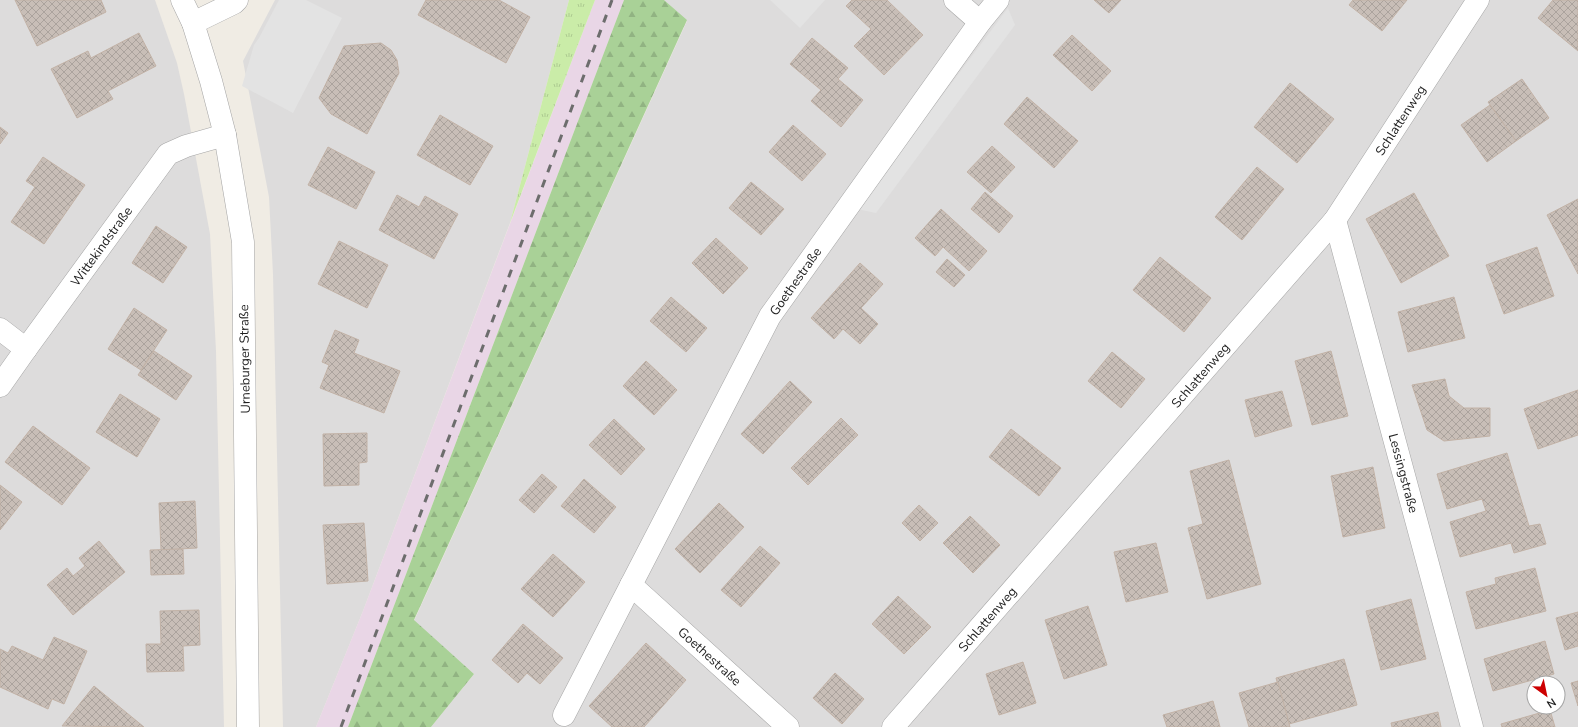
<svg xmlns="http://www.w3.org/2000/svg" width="1578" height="727" viewBox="0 0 1578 727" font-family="'Nunito Sans',sans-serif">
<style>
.residential{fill:#dddcdc;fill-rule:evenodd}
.industrial{fill:#e9d6e6}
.grass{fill:url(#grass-tufts)}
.forest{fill:url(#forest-firs)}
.parking{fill:#e3e3e3}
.building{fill:url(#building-cross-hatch);stroke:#c2b2a6}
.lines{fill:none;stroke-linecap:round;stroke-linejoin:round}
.minor-casing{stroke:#a6a6a6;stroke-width:23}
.minor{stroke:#fff;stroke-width:22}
.rail{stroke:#6d6d6d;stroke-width:3;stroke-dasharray:8 8;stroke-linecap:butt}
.labels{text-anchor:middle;stroke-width:3;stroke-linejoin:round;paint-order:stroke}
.street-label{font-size:13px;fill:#1f1f1f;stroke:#fff}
</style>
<defs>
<pattern id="grass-tufts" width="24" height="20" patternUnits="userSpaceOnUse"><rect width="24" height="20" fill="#caeca8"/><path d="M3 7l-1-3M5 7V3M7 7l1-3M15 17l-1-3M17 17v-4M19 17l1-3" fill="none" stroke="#adca90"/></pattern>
<pattern id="forest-firs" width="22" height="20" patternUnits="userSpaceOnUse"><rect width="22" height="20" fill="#a9d197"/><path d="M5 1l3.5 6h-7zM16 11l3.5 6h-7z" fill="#91b382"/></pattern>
<pattern id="building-cross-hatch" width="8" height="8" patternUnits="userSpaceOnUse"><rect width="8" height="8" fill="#c8beb7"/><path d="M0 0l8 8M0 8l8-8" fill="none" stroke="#aba39d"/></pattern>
</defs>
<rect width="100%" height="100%" fill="#f0ece4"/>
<!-- residential -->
<g class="residential">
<polygon points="0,0 155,0 177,63 184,94 210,234 216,351 224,727 0,727"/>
<polygon points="275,0 569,0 510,223 363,611 316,727 283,727 273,274 269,197 243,61"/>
<path d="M664 0H1578V727H431L474 674 414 621 687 21ZM1534 683H1558V707H1534Z"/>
</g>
<!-- industrial -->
<polygon class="industrial" points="595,0 624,0 348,727 316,727 363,611"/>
<!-- grass -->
<polygon class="grass" points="569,0 595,0 510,223"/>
<!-- forest -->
<polygon class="forest" points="624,0 664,0 687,20 414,620 474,674 431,727 348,727"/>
<!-- parking -->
<g class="parking">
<polygon points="279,0 306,0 342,18 293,113 242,86 254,45 259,38"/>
<polygon points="770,0 825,0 800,28"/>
<polygon points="1008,8 1015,25 876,213 857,209"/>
</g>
<!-- building -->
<g class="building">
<polygon points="15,0 101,0 106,12 37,46"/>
<polygon points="426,0 499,0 530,17 506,63 418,15"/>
<polygon points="852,0 887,0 923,35 884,75 854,46 871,29 846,6"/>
<polygon points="1094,0 1121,0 1109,13"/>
<polygon points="1353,0 1407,0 1382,31 1349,5"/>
<polygon points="1553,0 1578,0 1578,51 1538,18"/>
<polygon points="139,33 156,66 108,91 113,99 77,118 51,69 88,51 91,58"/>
<polygon points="1072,35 1111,71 1092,91 1053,55"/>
<polygon points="812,38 848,68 838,79 863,100 841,127 811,101 821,90 790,64"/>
<polygon points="381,43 391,50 397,60 399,73 367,134 331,114 319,98 344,46"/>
<polygon points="1522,79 1549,118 1516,141 1488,102"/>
<polygon points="1290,83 1334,119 1297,163 1254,127"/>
<polygon points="1027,97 1078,141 1054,168 1004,124"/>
<polygon points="1490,105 1516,141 1487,162 1461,125"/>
<polygon points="440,115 493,146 470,185 417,155"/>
<polygon points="793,125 826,154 802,181 769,152"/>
<polygon points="0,127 8,133 0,144"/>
<polygon points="992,146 1015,167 991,193 967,172"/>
<polygon points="328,147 375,172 356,209 308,185"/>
<polygon points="43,157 85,185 44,244 11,222 35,187 26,181"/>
<polygon points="1257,167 1284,189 1242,240 1215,217"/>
<polygon points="751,182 784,209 761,235 729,208"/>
<polygon points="985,192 1013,216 999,233 971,209"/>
<polygon points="1414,193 1449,256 1401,283 1366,219"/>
<polygon points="397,195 419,207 425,196 458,214 434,259 379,230"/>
<polygon points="1578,199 1578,274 1547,215"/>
<polygon points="941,209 987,251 969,271 943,247 935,256 915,238"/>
<polygon points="156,226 187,247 163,283 132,263"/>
<polygon points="716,238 748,268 723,294 692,263"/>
<polygon points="339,241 388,265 367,308 318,284"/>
<polygon points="1537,247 1554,296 1504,314 1486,265"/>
<polygon points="1160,257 1211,298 1184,332 1133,290"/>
<polygon points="947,259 965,275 954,287 936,272"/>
<polygon points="860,263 883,284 861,308 878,324 860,344 843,329 834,339 811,318"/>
<polygon points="671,297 707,328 686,352 650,321"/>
<polygon points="1454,297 1465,338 1408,352 1398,312"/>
<polygon points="134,308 167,330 141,370 108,349"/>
<polygon points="335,330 359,340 354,353 400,371 384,413 320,388 329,365 322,362"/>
<polygon points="154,351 192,376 176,400 138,375"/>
<polygon points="1331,351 1348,416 1312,425 1295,361"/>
<polygon points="1112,352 1145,379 1121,408 1088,381"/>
<polygon points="646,361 677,390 654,415 623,386"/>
<polygon points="1445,379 1449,396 1464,408 1490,408 1490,436 1444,441 1427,430 1412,385"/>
<polygon points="790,381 812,402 763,454 741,434"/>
<polygon points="1578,390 1578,435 1538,449 1524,409"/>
<polygon points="1282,391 1292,426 1255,437 1245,400"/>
<polygon points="120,394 160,419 137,457 96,432"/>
<polygon points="841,418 858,435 808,485 791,468"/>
<polygon points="614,419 645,449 621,475 589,445"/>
<polygon points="33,426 90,468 62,505 5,462"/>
<polygon points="1011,429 1061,468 1039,496 989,457"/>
<polygon points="367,433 367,462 359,463 359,485 324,486 323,434"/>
<polygon points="1507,453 1529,526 1540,524 1546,544 1514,553 1511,543 1460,557 1450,522 1486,511 1482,499 1447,509 1437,474"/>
<polygon points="1229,460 1261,584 1207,599 1188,528 1203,524 1190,471"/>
<polygon points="1373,467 1385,528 1343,537 1331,476"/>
<polygon points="542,474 557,487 534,513 519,500"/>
<polygon points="584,479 616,507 594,533 561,506"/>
<polygon points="0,485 22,502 0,530"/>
<polygon points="195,501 197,548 161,550 159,503"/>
<polygon points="719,503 744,527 700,573 675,549"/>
<polygon points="919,505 938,523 920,541 902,523"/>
<polygon points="970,516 1000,545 973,573 943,543"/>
<polygon points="364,523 368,581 327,584 323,525"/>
<polygon points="99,541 125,572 73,615 47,585 67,568 73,576 85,566 79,558"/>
<polygon points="1156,543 1168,592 1126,602 1114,552"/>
<polygon points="760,546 780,563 741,607 721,590"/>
<polygon points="183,549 184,574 151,575 150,550"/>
<polygon points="553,554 585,582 553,617 521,589"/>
<polygon points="1535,568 1546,611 1476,629 1466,592 1496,584 1495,578"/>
<polygon points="898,596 931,627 904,654 872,624"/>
<polygon points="1411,599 1426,659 1381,670 1366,611"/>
<polygon points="1088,606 1107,665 1064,679 1045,620"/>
<polygon points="199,610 200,645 183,646 184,671 147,672 146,644 161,644 160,611"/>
<polygon points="1578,612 1578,646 1565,650 1556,618"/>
<polygon points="523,624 563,658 540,684 527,673 518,683 492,660"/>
<polygon points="54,637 87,651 64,704 52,699 48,709 0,687 0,649 8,653 12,646 43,660"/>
<polygon points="1545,641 1554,674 1493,691 1484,659"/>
<polygon points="646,643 686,680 644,727 612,727 589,706"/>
<polygon points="1344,659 1357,705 1289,724 1276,678"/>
<polygon points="1023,662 1036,703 999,715 986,674"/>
<polygon points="835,673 864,699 842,724 813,698"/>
<polygon points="1578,681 1578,706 1571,683"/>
<polygon points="1278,682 1290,727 1249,727 1239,693"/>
<polygon points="94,686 144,727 62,726"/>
<polygon points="1213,701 1220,727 1167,727 1163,715"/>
<polygon points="1550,710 1555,727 1502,727 1501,724"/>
<polygon points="1438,712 1441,727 1392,727 1391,723"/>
</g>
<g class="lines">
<!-- minor casing -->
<g class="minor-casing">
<g id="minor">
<polyline points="182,0 193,23 211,81 225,135 243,242 248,727"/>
<polyline points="955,0 980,22"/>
<polyline points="193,23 234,3 237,0"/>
<polyline points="1335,220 1472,727"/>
<polyline points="0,329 26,349"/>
<polyline points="0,386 26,349 168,154 186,146 225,135"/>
<polyline points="564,715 631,585"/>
<polyline points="788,727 631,585 770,316 980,22 998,0"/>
<polyline points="893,727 1335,220 1478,0"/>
</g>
</g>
<!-- minor -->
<use href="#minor" class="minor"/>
<!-- rail -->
<polyline class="rail" points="341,727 612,0"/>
</g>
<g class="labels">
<!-- street labels -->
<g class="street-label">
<text transform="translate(1400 120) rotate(-57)" y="5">Schlattenweg</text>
<text transform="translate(101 246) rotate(-54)" y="5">Wittekindstraße</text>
<text transform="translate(795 281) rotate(-55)" y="5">Goethestraße</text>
<text transform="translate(244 359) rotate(-91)" y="5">Urneburger Straße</text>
<text transform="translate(1200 375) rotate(-49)" y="5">Schlattenweg</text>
<text transform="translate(1404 473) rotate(75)" y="5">Lessingstraße</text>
<text transform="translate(987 619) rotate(-49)" y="5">Schlattenweg</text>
<text transform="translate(710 656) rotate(42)" y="5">Goethestraße</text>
</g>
</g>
<!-- north arrow -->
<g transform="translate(1546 695) rotate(147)"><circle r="19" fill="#ffffff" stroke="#a5a5a5"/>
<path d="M0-3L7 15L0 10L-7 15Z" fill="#cd0001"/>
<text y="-6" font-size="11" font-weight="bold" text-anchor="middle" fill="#1f1f1f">N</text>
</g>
</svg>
